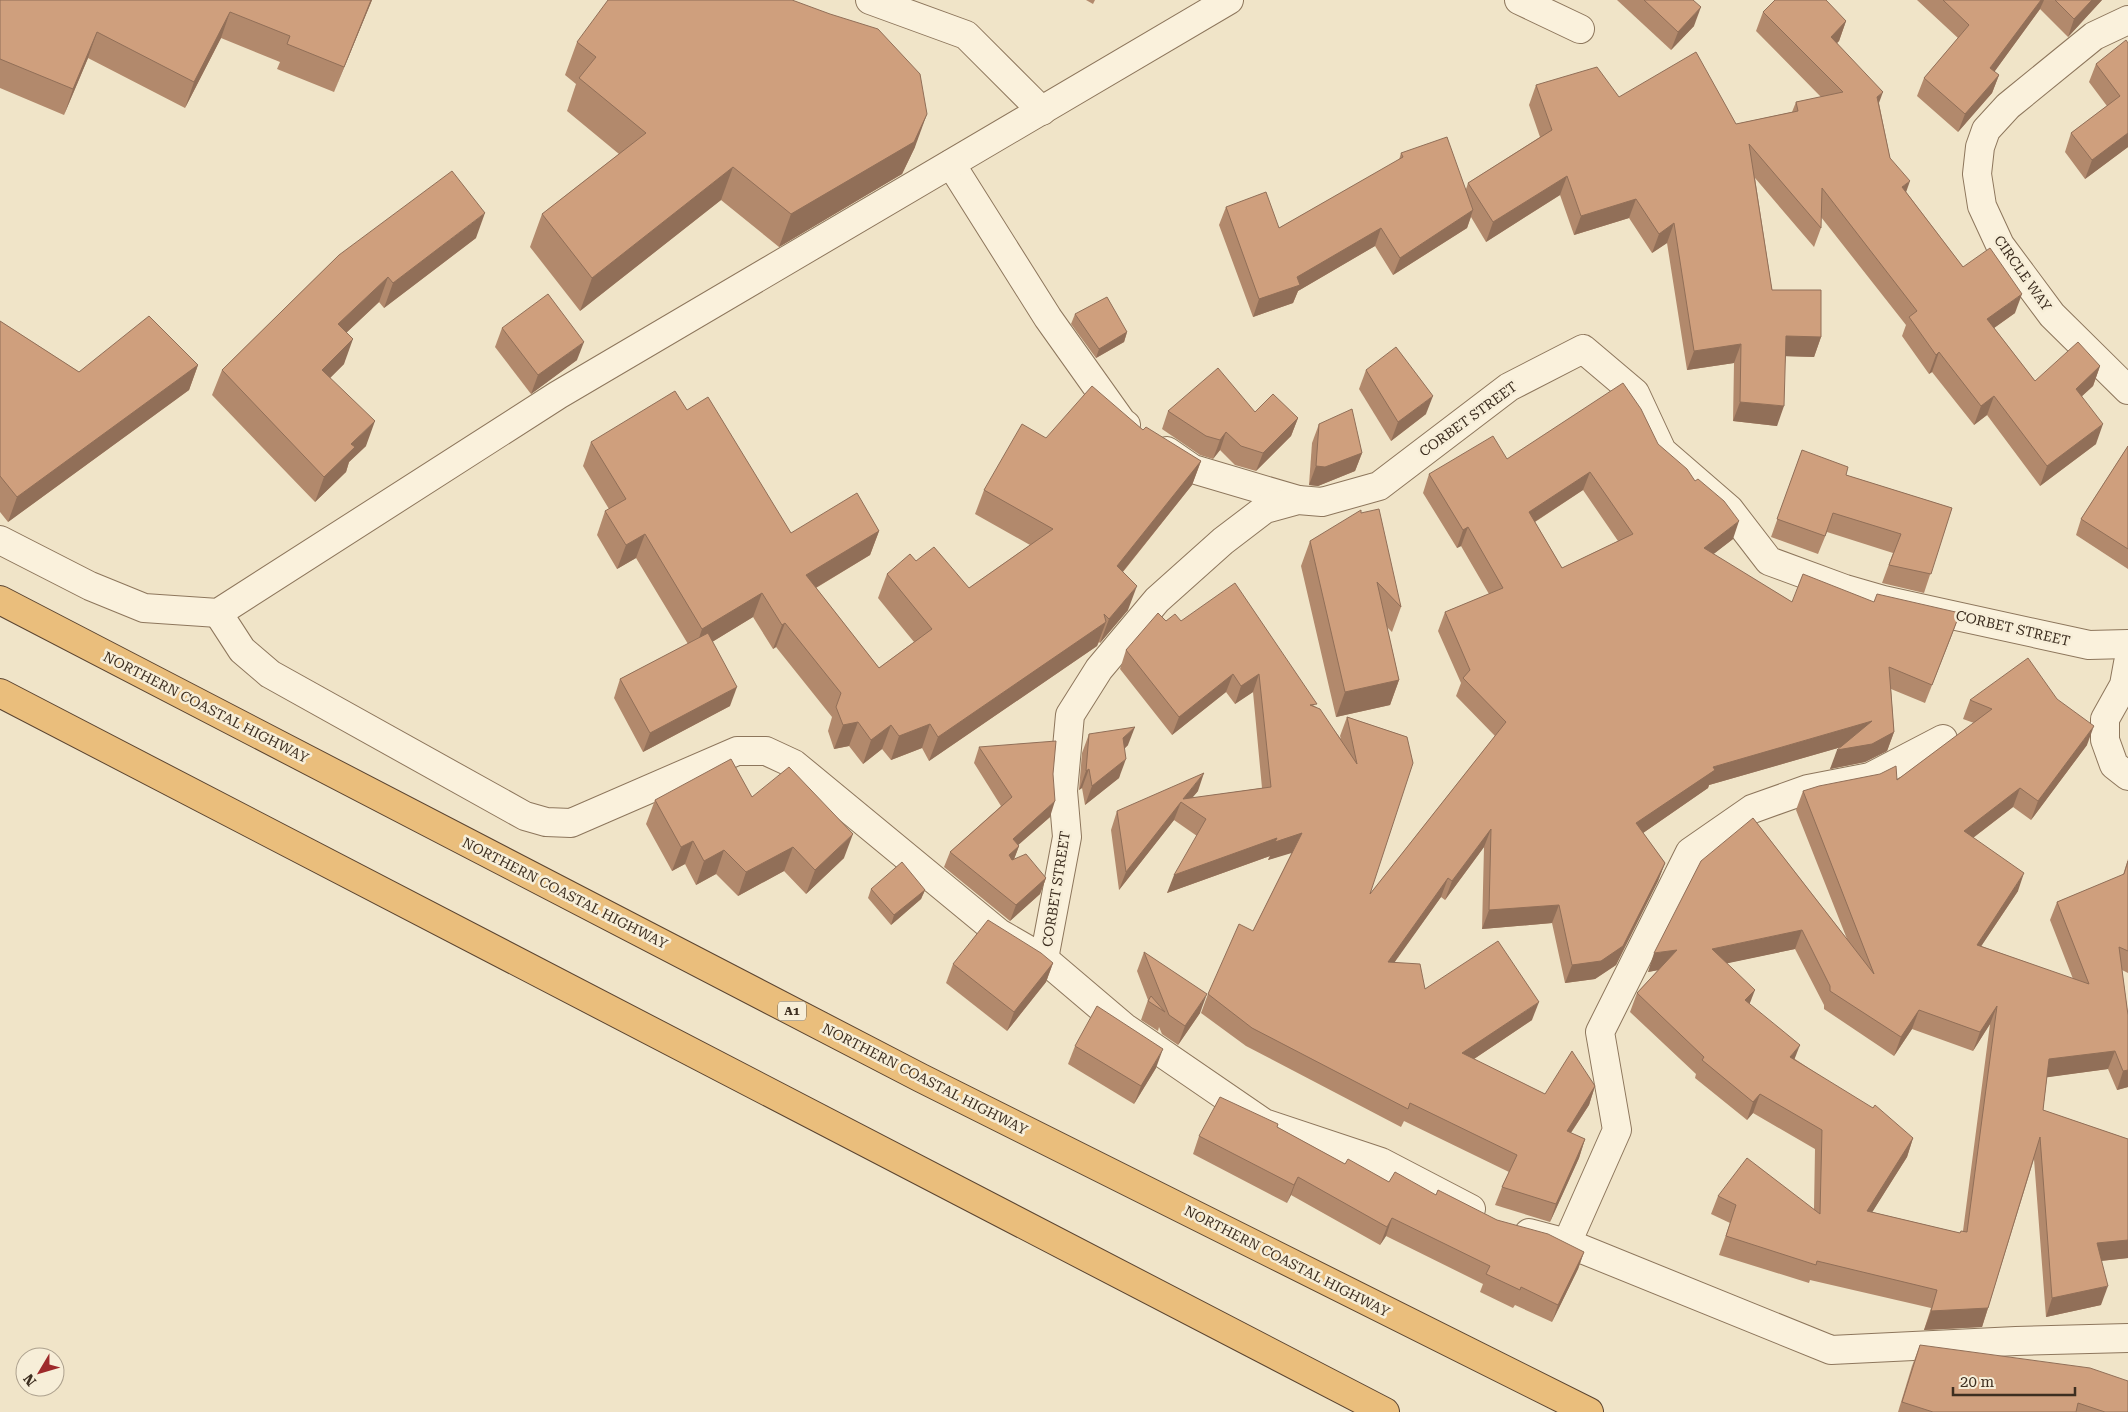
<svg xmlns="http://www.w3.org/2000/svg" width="2128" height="1412" viewBox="0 0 2128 1412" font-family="'Roboto Serif',serif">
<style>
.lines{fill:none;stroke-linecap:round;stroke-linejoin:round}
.minor-casing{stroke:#8d765c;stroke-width:30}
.trunk-casing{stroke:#5b4430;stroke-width:30}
.minor{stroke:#faf1dc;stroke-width:28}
.trunk{stroke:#eabe7c;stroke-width:28}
.wall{fill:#b2896c;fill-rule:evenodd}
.shaded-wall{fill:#916f58}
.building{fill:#cf9f7d;stroke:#916f58;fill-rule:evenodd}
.labels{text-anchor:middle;stroke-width:5;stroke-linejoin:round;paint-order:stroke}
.shield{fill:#f7eed8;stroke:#756857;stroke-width:1}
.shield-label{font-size:12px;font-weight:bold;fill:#3d2e20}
.street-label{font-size:14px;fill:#3d2e20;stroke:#f7eed8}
</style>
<rect width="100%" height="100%" fill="#f0e4c8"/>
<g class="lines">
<!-- minor casing -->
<g class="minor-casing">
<g id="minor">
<polyline points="870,0 966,35 1042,111"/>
<polyline points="1519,0 1580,29"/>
<polyline points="2128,20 2094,36 2008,106 1986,130 1980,147 1977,174 1982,206 2000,245 2052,315 2128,390"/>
<polyline points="951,164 1048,318 1122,422 1126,425"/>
<polyline points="1167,451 1193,469 1298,500"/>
<polyline points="0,540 90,586 144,608 218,613 558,395 1229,0"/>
<polyline points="218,613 242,650 270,674 525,816 546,822 571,823 737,751 766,751 794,764 999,933 1044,959 1124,1027 1264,1123 1381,1162 1471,1209"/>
<polyline points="2128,663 2124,685 2105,719 2105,740 2114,765 2128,776"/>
<polyline points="1044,959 1067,837 1063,791 1070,715 1099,669 1157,600 1223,541 1265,509 1298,500 1322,502 1379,486 1509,387 1583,349 1635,393 1662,451 1729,509 1769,561 1845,589 1883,600 2089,645 2128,644"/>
<polyline points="1529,1233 1567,1243 1831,1350 2016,1341 2128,1338"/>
<polyline points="1567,1243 1617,1130 1600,1032 1690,852 1752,809 1808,789 1870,777 1943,739"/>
</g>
</g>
<!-- trunk casing -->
<g class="trunk-casing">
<g id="trunk">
<polyline points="0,600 921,1078 1589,1412"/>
<polyline points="0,693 1385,1412"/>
</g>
</g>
<!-- minor -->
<use href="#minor" class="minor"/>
<!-- trunk -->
<use href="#trunk" class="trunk"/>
</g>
<!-- wall -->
<g class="wall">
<polygon points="0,0 372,0 334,92 277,69 280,62 221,38 185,108 88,58 64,115 0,88"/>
<polygon points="1086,0 1095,0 1093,4"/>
<polygon points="1617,0 1693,0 1694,26 1671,50"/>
<polygon points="1917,0 2102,0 2068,37 2040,9 1994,72 1999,75 1992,93 1958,132 1917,96 1924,78 1958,38"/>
<polygon points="1763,12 1846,21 1839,41 1837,43 1879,103 1890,158 1906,192 1963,267 2015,313 1994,328 2035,381 2100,366 2093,386 2082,396 2096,444 2040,486 1987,415 1974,425 1932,372 1929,374 1902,336 1906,325 1821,217 1821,228 1814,247 1755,178 1772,290 1821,337 1814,357 1786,356 1777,426 1733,421 1734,363 1687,370 1667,243 1652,253 1629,218 1574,235 1560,195 1486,242 1471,217 1467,228 1393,275 1375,246 1298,291 1293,303 1253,317 1219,225 1226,207 1279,228 1399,160 1401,153 1466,189 1468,183 1540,137 1529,105 1536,85 1619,97 1736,124 1792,112 1796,102 1821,97 1756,31"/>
<polygon points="577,42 915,147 902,174 779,247 721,200 580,311 530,247 542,214 619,154 567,111 576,84 565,75"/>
<polygon points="2128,43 2128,147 2085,179 2065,152 2071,133 2107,106 2089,82 2096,64"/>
<polygon points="476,238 384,308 379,302 346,333 344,364 330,378 366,446 349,462 346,472 315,502 212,395 222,370 339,255"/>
<polygon points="1075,314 1127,332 1124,342 1096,358 1071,324"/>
<polygon points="0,321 79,372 198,365 189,390 8,522 0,512"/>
<polygon points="502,328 577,360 531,394 495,347"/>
<polygon points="1366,370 1426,414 1391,441 1359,389"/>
<polygon points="687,410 791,533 879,531 870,555 816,588 879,668 914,642 878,598 887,574 916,561 969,588 1030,545 975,514 984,490 1046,438 1143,430 1201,461 1192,485 1123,572 1128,610 1100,643 1099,642 1097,646 929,761 922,748 891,760 882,749 863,764 849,746 834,749 828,731 832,717 776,647 773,649 753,617 712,642 730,706 643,752 614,698 620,679 688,644 636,558 617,569 597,535 605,511 609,509 583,466 591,442"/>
<polygon points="1168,411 1255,412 1298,418 1291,436 1256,471 1235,465 1220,450 1213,459 1200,455 1162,429"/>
<polygon points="1319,424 1362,453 1355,471 1318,486 1309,485 1312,443"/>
<path d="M1658 444 1733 539 1713 554 1792 602H1874L1960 613 1925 703 1891 689 1894 732 1887 751 1865 762 1830 769 1841 747 1709 785 1708 788 1643 833 1665 863 1658 881 1616 965 1595 979 1565 983 1552 923 1482 929 1484 847 1445 900 1441 897 1394 962 1425 989 1532 1020 1474 1059 1545 1094 1595 1086 1589 1105 1571 1133 1585 1139 1579 1158 1550 1222 1495 1205 1502 1187 1509 1172 1404 1121 1401 1127 1246 1046 1201 1013 1208 994 1253 931 1292 852 1268 860 1270 856 1167 893 1197 836 1174 820 1119 890 1111 830 1117 811 1198 791 1192 798 1262 788 1253 692 1235 704 1226 692 1172 735 1120 669 1126 650 1166 621H1181L1316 707 1341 739 1340 736 1347 717 1407 737 1370 894 1495 736 1456 696 1461 683 1438 631 1445 612 1489 594 1461 546 1457 548 1423 493 1429 474 1507 459ZM1583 490 1618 541 1562 568 1535 522Z"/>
<polygon points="2128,446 2128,569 2076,535 2081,519"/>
<polygon points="1802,450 1846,475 1952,508 1924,593 1882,583 1893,553 1827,532 1818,554 1771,537"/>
<polygon points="1361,513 1401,607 1392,632 1387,627 1399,680 1390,705 1336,717 1301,566 1310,541"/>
<path d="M1970 700 2087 745 2031 820 2013 807 1973 838 2018 891 1981 946 2073 979 2050 920 2057 902 2123 875 2128 859V973L2122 970 2128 1015V1087L2117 1090 2108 1069 2047 1077 2043 1110 2128 1139V1258L2101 1261V1305L2046 1317 2034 1159 1988 1308 1982 1327 1924 1330 1931 1308 1810 1280 1809 1283 1719 1255 1730 1223 1711 1214 1718 1196 1814 1209 1815 1149 1753 1113 1747 1120 1695 1078 1696 1074 1630 1012 1637 993 1658 970 1648 972 1753 818 1847 939 1796 810 1803 791 1897 780 1974 723 1963 719ZM1795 949 1824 1005V1009L1894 1056 1912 1029 1973 1051 1990 1024 1963 1231 1960 1233 1872 1212 1907 1157 1913 1138 1795 1059 1750 1004 1727 963Z"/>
<polygon points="1089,734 1128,745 1124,749 1119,778 1085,805 1082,788 1079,790 1082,753"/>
<polygon points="979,747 1050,817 1018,845 1019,846 1014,859 1046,878 1040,894 1010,921 944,867 950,852 1001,806 974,763"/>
<polygon points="752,797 844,858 806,894 784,871 738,896 716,874 696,885 685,864 672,871 646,824 655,800"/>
<polygon points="871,889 925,890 921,899 891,925 868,898"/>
<polygon points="1144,952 1200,1013 1178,1045 1162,1034 1159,1027 1158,1031 1141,1020 1148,1000 1137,971"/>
<polygon points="1053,963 1046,982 1007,1031 946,983 953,964"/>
<polygon points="1075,1046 1156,1068 1134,1104 1068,1064"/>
<polygon points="1277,1127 1345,1164 1389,1182 1436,1195 1497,1220 1584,1252 1578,1269 1552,1322 1515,1305 1513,1308 1480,1292 1483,1284 1386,1236 1380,1245 1291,1195 1287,1203 1193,1154 1199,1136"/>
<polygon points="1920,1345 2128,1412 1898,1412 1912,1366"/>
</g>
<!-- shaded-wall -->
<g class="shaded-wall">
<polygon points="371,0 372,0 334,92 344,67"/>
<polygon points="2041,0 2044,0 2040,9 1984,86 1990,68"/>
<polygon points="2092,0 2102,0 2068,37 2074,19"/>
<polygon points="1701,7 1694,26 1671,50 1678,32"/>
<polygon points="230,12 221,38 185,108 194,82"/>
<polygon points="1846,21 1839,41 1824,56 1831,37"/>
<polygon points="97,32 88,58 64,115 73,89"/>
<polygon points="1999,75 1992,93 1958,132 1965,114"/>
<polygon points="1883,92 1876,111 1877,97"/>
<polygon points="927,114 915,147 902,174 779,247 791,214"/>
<polygon points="2128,133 2128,147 2085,179 2092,160"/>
<polygon points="733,167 721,200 580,311 592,278"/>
<polygon points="1567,176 1560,195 1486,242 1493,222"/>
<polygon points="1910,181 1903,201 1902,187"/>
<polygon points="1636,199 1629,218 1574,235 1581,216"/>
<polygon points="1473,210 1467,228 1393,275 1400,258"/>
<polygon points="485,213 476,238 384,308 393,283"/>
<polygon points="1674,223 1667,243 1652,253 1659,234"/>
<polygon points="1381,228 1375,246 1298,291 1293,303 1253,317 1259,299"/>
<polygon points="388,277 379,302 329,349 338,324"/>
<polygon points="2022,294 2015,313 1980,338 1987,319"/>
<polygon points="1127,332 1124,342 1096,358 1099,349"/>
<polygon points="1786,336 1821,337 1814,357 1779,356"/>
<polygon points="353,339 344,364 313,395 322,370"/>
<polygon points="584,342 577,360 531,394 538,375"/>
<polygon points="1741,344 1734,363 1687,370 1694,351"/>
<polygon points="1939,352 1932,372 1929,374 1936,355"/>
<polygon points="198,365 189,390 8,522 17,497"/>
<polygon points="2100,366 2093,386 2069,408 2076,389"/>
<polygon points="1433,396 1426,414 1391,441 1398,422"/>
<polygon points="1994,396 1987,415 1974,425 1981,406"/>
<polygon points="1740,402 1784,406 1777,426 1733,421"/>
<polygon points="1298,418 1291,436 1256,471 1263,453"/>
<polygon points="375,421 366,446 349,462 346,472 315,502 324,477 351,444"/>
<polygon points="2103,424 2096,444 2040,486 2047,466"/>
<polygon points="1226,432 1220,450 1213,459 1220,440"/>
<polygon points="1362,453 1355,471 1318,486 1309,485 1316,466"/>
<polygon points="1201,461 1192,485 1108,590 1117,566"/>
<polygon points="1590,472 1583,490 1522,530 1529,512"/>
<polygon points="1739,521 1733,539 1697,567 1704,548"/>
<polygon points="1468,527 1461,546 1457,548 1463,530"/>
<polygon points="879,531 870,555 797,599 806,575"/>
<polygon points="645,534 636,558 617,569 626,545"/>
<polygon points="1137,586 1128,610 1100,643 1109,619"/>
<polygon points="762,593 753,617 694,653 702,629"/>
<polygon points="1960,613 1953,632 1925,703"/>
<polygon points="1106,622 1097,646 929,761 938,737"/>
<polygon points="785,623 776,647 773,649 782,625"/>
<polygon points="1233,674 1226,692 1172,735 1179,717"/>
<polygon points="1259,674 1253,692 1235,704 1241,686"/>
<polygon points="1399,680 1390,705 1336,717 1345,692"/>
<polygon points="737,687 730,706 643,752 650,733"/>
<polygon points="1872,721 1866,740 1709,785 1708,788 1630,842 1636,823 1713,767"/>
<polygon points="858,722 849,746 834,749 843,725"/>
<polygon points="930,724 922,748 891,760 899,736"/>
<polygon points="891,725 882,749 863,764 871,740"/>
<polygon points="2094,726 2087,745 2031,820 2038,801"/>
<polygon points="1135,727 1128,745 1116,757 1123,738"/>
<polygon points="1894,732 1887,751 1865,762 1830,769 1837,750"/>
<polygon points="1126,759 1119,778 1085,805 1092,786"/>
<polygon points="1089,769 1082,788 1079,790 1086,771"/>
<polygon points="1204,773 1198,791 1186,805 1183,799"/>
<polygon points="2020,788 2013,807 1957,850 1964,831"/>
<polygon points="1055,801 1050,817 1007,855 1013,839"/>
<polygon points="1181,802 1174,820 1119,890 1126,872"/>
<polygon points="1491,829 1484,847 1445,900 1452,881"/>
<polygon points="1302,833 1295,852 1268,860 1270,856 1167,893 1174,875 1277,838"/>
<polygon points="853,834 844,858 806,894 815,870"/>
<polygon points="693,841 685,864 672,871 681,847"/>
<polygon points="1019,846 1013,862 1009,855"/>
<polygon points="793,847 784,871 738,896 746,872"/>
<polygon points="724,850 716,874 696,885 704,861"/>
<polygon points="1665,863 1658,881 1616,965 1595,979 1565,983 1572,965"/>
<polygon points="2024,873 2018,891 1970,963 1977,945"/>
<polygon points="1046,878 1040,894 1010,921 1016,905"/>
<polygon points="1448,878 1441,897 1382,980 1388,962"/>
<polygon points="925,890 921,899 891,925 894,915"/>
<polygon points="1559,905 1552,923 1482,929 1489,910"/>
<polygon points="1802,930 1795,949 1705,968 1712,949"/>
<polygon points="1677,950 1670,968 1648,972 1654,953"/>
<polygon points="1053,963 1046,982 1007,1031 1014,1012"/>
<polygon points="1755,990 1748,1008 1745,1000"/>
<polygon points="1207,994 1200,1013 1178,1045 1185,1026"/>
<polygon points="1539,1002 1532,1020 1456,1071 1462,1053"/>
<polygon points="1997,1006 1990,1024 1973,1051 1980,1032"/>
<polygon points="1919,1010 1912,1029 1894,1056 1901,1037"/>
<polygon points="1800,1045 1793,1063 1790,1057"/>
<polygon points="1163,1049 1156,1068 1134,1104 1141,1086"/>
<polygon points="2115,1051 2108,1069 2042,1078 2049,1059"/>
<polygon points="2128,1070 2128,1087 2117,1090 2123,1071"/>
<polygon points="1595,1086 1589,1105 1560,1149 1567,1131"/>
<polygon points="1760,1094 1753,1113 1747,1120 1753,1102"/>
<polygon points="1913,1138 1907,1157 1861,1230 1867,1211"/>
<polygon points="1585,1139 1579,1158 1550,1222 1556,1204"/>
<polygon points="1298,1177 1291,1195 1287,1203 1294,1185"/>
<polygon points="1392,1218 1386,1236 1380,1245 1387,1227"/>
<polygon points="2128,1240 2128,1258 2090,1262 2097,1243"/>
<polygon points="1584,1252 1578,1269 1552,1322 1558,1305"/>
<polygon points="2108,1286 2101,1305 2046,1317 2052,1298"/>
<polygon points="1988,1308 1982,1327 1924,1330 1931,1311"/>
</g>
<!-- building -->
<g class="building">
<polygon points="0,0 371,0 344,67 287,44 290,36 230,12 194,82 97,32 73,89 0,59"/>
<polygon points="608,0 792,0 830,14 878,29 920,74 927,114 914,142 791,214 733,167 592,278 542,214 646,133 579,78 596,57 577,42"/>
<polygon points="1644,0 1693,0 1701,7 1678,32"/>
<polygon points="1775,0 1826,0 1846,21 1831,37 1883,92 1877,97 1890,158 1910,181 1902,187 1963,267 1990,248 2022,294 1987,319 2035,381 2078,342 2100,366 2076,389 2103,424 2047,466 1994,396 1981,406 1939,352 1936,355 1909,317 1917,311 1822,188 1821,228 1749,144 1772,290 1821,290 1821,337 1786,336 1784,406 1740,402 1741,344 1694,351 1674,223 1659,234 1636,199 1581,216 1567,176 1493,222 1468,183 1552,130 1536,85 1597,67 1619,97 1696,52 1736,124 1798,111 1796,102 1843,92 1763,12"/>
<polygon points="1943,0 2041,0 1990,68 1999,75 1965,114 1924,78 1969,25"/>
<polygon points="2055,0 2092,0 2074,19"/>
<polygon points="2126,40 2128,43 2128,133 2092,160 2071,133 2120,96 2096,64"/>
<polygon points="1447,137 1473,210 1400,258 1381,228 1297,277 1300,285 1259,299 1226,207 1266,192 1279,228 1403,157 1401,153"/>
<polygon points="452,171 485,213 393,283 388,277 338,324 353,339 322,370 375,421 351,444 355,447 324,477 222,370 339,255"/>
<polygon points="548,294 584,342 538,375 502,328"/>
<polygon points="1107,297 1127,332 1099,349 1075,314"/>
<polygon points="149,316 198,365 17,497 0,476 0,321 79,372"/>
<polygon points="1396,347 1433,396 1398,422 1366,370"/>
<polygon points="1218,368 1255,412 1273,394 1298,418 1263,453 1241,446 1226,432 1220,440 1206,436 1168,411"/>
<path d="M1623 383 1641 409 1658 444 1687 469 1695 481 1698 479 1724 501 1739 521 1704 548 1792 602 1803 574 1874 602 1877 594 1960 613 1932 685 1889 667 1894 732 1872 744 1837 750 1872 721 1713 767 1715 770 1636 823 1665 863 1623 946 1601 961 1572 965 1559 905 1489 910 1491 829 1452 881 1448 878 1388 962 1420 964 1425 989 1498 941 1539 1002 1462 1053 1545 1094 1572 1051 1595 1086 1567 1131 1585 1139 1556 1204 1502 1187 1517 1155 1410 1103 1408 1109 1252 1028 1208 994 1239 924 1253 931 1302 833 1275 842 1277 838 1174 875 1206 819 1181 802 1126 872 1117 811 1204 773 1183 799 1271 787 1259 674 1241 686 1233 674 1179 717 1126 650 1158 613 1166 621 1175 614 1181 621 1235 583 1317 704 1310 705 1320 709 1357 764 1347 717 1407 737 1413 763 1370 894 1506 722 1463 678 1470 670 1445 612 1503 588 1468 527 1463 530 1429 474 1493 436 1507 459ZM1590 472 1633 534 1562 568 1529 512Z"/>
<polygon points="1092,386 1143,430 1146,427 1201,461 1117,566 1137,586 1109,619 1104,614 1106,622 938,737 930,724 899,736 891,725 871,740 858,722 843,725 836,707 841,693 785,623 782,625 762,593 702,629 645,534 626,545 605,511 626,499 591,442 675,391 687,410 708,397 791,533 857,493 879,531 806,575 879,668 932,629 887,574 910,554 916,561 934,547 969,588 1053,529 984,490 1022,424 1046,438"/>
<polygon points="1352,409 1362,453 1325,467 1316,466 1319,424"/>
<polygon points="2128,446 2128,549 2081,519"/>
<polygon points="1802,450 1848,467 1846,475 1952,508 1931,574 1889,565 1901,534 1833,513 1825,536 1777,519"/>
<polygon points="1379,509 1401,607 1377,582 1399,680 1345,692 1310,541 1361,510 1361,513"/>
<polygon points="708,633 737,687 650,733 620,679"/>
<path d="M2028 658 2057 699 2094 726 2038 801 2020 788 1964 831 2024 873 1977 945 2089 984 2057 902 2124 874 2128 861V951L2119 947 2128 1015V1070L2123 1071 2115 1051 2049 1059 2043 1110 2128 1139V1240L2097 1243 2108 1286 2052 1298 2040 1137 1988 1308 1931 1311 1937 1290 1817 1261 1816 1265 1726 1236 1736 1205 1718 1196 1747 1158 1820 1214 1822 1130 1760 1094 1753 1102 1702 1060 1704 1057 1637 993 1677 950 1654 953 1701 861 1753 818 1874 974 1803 791 1819 786 1880 774 1896 766 1897 780 1992 709 1970 700ZM1802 930 1830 986V991L1901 1037 1919 1010 1980 1032 1997 1006 1967 1232 1961 1231 1960 1233 1867 1211 1913 1138 1875 1105 1873 1108 1790 1057 1800 1045 1745 1000 1755 990 1712 949Z"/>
<polygon points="1135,727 1123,738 1126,759 1092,786 1089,769 1086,771 1089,734"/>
<polygon points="1056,741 1053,774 1055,801 1013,839 1019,846 1009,855 1012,860 1026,854 1046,878 1016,905 950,852 1012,797 979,747"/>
<polygon points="731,759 752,797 789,767 853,834 815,870 793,847 746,872 724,850 704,861 693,841 681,847 655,800"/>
<polygon points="902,862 925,890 894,915 871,889"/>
<polygon points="988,920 1041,953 1053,963 1014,1012 953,964"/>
<polygon points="1144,952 1207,994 1185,1026 1169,1015"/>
<polygon points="1151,996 1165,1012 1148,1001"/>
<polygon points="1097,1006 1163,1049 1141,1086 1075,1046"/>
<polygon points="1220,1097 1278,1124 1277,1127 1345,1164 1348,1159 1389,1182 1395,1172 1436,1195 1438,1190 1497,1220 1548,1234 1584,1252 1558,1305 1521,1287 1520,1290 1486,1274 1490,1266 1392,1218 1387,1227 1298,1177 1294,1185 1199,1136"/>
<polygon points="1920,1345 2090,1368 2128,1381 2128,1412 2105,1412 2078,1403 2076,1412 1933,1412 1902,1402"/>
</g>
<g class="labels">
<!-- shield labels -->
<rect class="shield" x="778" y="1001.5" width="28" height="19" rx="4"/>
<g class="shield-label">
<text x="792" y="1015">A1</text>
</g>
<!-- street labels -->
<g class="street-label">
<text transform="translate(2023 273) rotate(55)" y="5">CIRCLE WAY</text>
<text transform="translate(1468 419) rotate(-36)" y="5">CORBET STREET</text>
<text transform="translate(2013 628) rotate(13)" y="5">CORBET STREET</text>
<text transform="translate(206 707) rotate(27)" y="5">NORTHERN COASTAL HIGHWAY</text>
<text transform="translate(1056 889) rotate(-81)" y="5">CORBET STREET</text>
<text transform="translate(565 893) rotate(27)" y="5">NORTHERN COASTAL HIGHWAY</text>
<text transform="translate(925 1079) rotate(27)" y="5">NORTHERN COASTAL HIGHWAY</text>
<text transform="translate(1287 1261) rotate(27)" y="5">NORTHERN COASTAL HIGHWAY</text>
</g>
</g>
<!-- north arrow -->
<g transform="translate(40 1372) rotate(232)"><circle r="24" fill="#f7eed8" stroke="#ada18e"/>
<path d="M0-4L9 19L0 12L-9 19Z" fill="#9e2a2b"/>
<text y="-8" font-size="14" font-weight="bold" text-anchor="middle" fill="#3d2e20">N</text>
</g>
<!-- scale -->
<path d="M1953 1387v8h122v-8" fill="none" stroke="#3d2e20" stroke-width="2.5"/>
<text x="1960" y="1387" font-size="15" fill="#3d2e20" stroke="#f7eed8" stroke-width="4" paint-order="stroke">20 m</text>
</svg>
